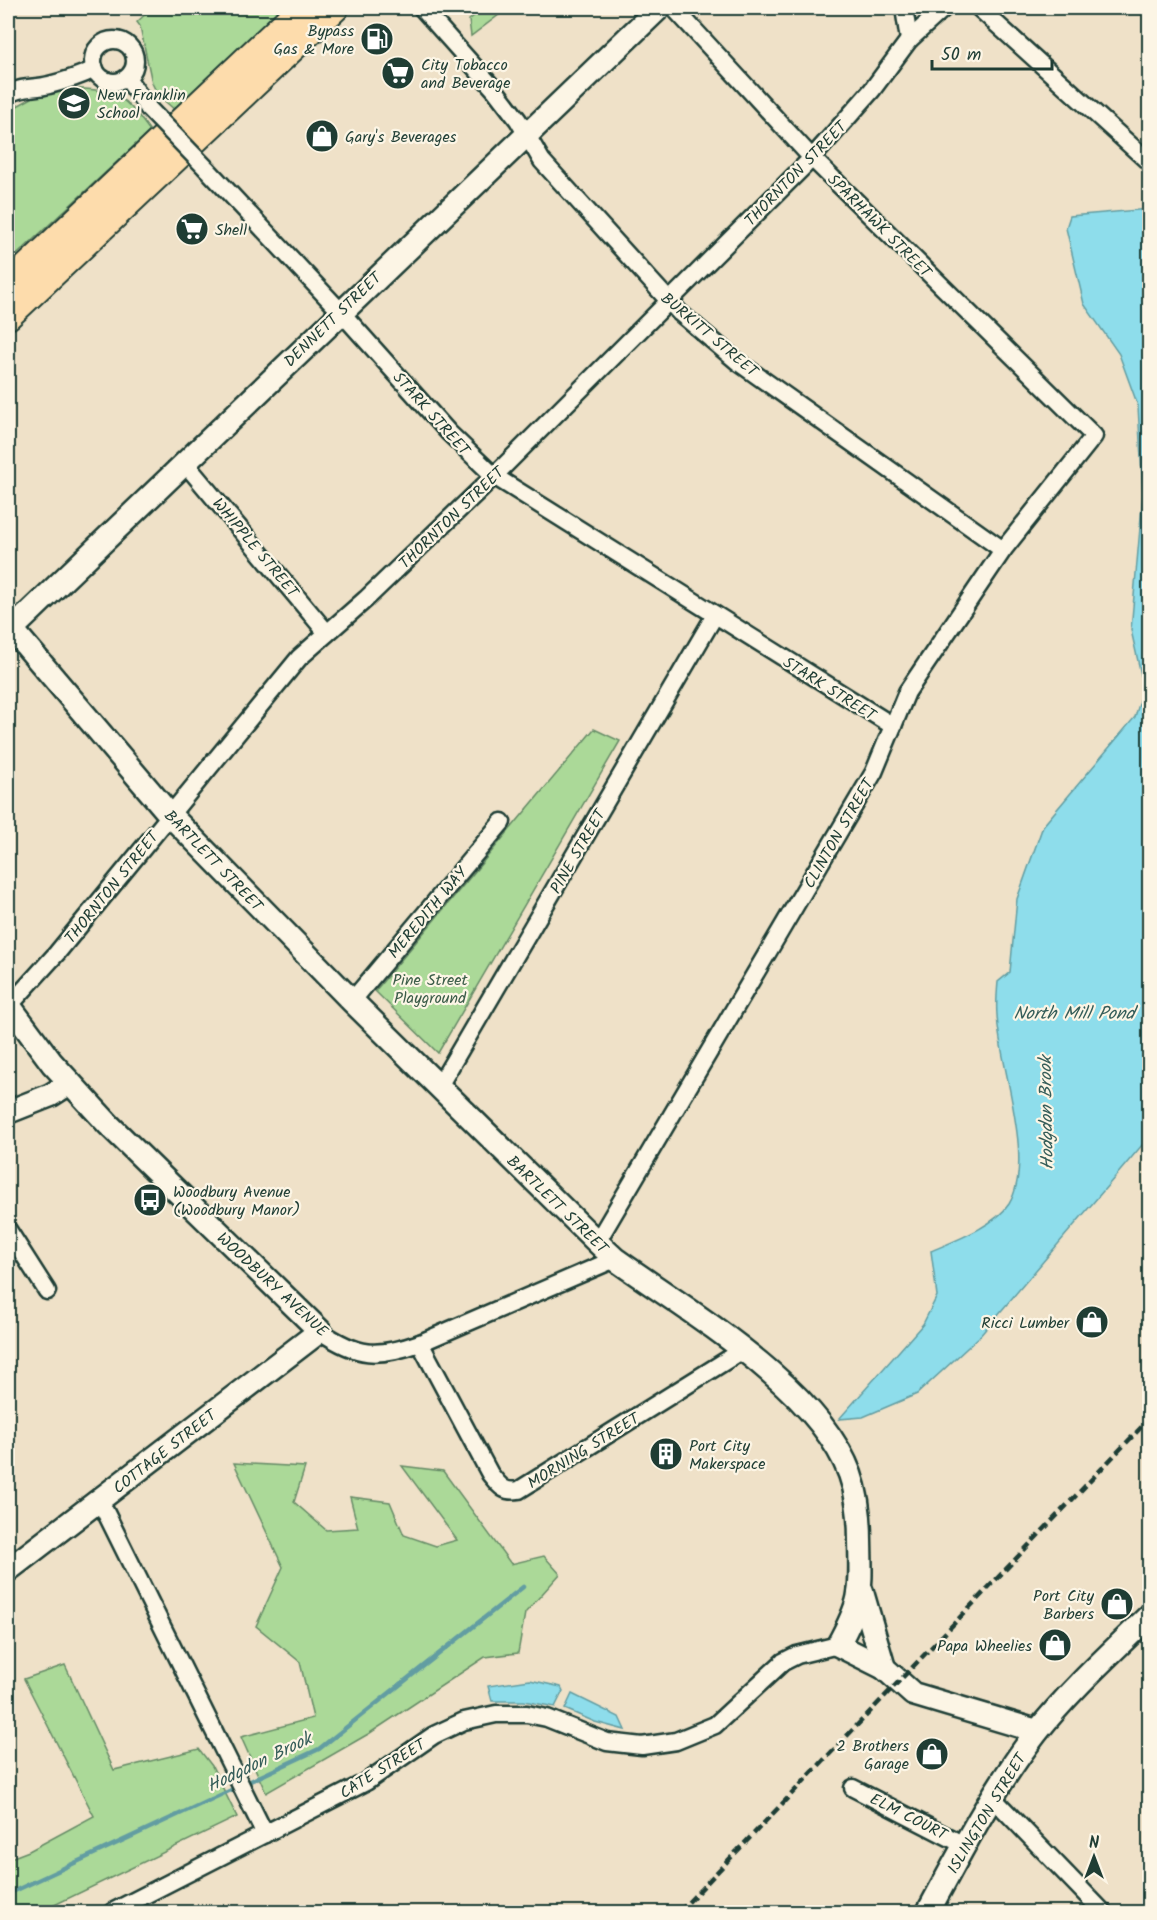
<svg xmlns="http://www.w3.org/2000/svg" width="1157" height="1920" viewBox="0 0 1157 1920" font-family="Kalam,sans-serif">
<style>
.green{fill:#abd998;stroke:#658b66;stroke-width:1.5}
.water{fill:#8eddeb;stroke:#629da2;stroke-width:1.5}
.lines{fill:none;stroke-linecap:round;stroke-linejoin:round}
.stream{stroke:#629da2;stroke-width:4.5}
.street-casing{stroke:#1f3d34;stroke-width:21}
.secondary-casing{stroke:#1f3d34;stroke-width:27}
.primary-casing{stroke:#1f3d34;stroke-width:30}
.street{stroke:#fcf5e5;stroke-width:16}
.secondary{stroke:#fcf5e5;stroke-width:22}
.primary{stroke:#fddcac;stroke-width:26}
.rail{stroke:#1f3d34;stroke-width:4.5;stroke-dasharray:9 4.5;stroke-linecap:butt}
.street-bridge-casing{stroke:#1f3d34;stroke-width:21;stroke-linecap:butt}
.street-bridge{stroke:#fcf5e5;stroke-width:16}
.labels{text-anchor:middle;stroke-width:4.5;stroke-linejoin:round;paint-order:stroke}
.poi-label{font-size:16px;fill:#1f3d34;stroke:#fcf5e5;text-anchor:start}
.street-label{font-size:16px;fill:#1f3d34;stroke:#fcf5e5}
.park-label{font-size:16px;fill:#3b5c48;stroke:#fcf5e5}
.water-label{font-size:18px;font-style:italic;fill:#355d59;stroke:#fcf5e5}
</style>
<rect width="100%" height="100%" fill="#efe1c8"/>
<filter id="ink" filterUnits="userSpaceOnUse"><feTurbulence type="fractalNoise" baseFrequency=".0167" numOctaves="2"/><feDisplacementMap in="SourceGraphic" scale="12" xChannelSelector="R" yChannelSelector="G"/><feConvolveMatrix kernelMatrix="1 2 1 2 8 2 1 2 1" color-interpolation-filters="sRGB"/></filter>
<g filter="url(#ink)">
<!-- green -->
<g class="green">
<polygon points="152,8 281,8 176,111 158,95 152,83 140,26 137,22"/>
<polygon points="484,8 508,8 471,36 469,20"/>
<path d="M63 88C113 90 120 89 150 131L8 263V111L41 93Z"/>
<polygon points="594,729 620,741 438,1053 375,991"/>
<polygon points="234,1463 305,1467 294,1502 326,1530 358,1528 350,1497 390,1502 404,1535 436,1546 457,1540 402,1466 443,1471 511,1564 544,1556 560,1574 525,1613 518,1653 485,1657 370,1733 266,1793 241,1737 313,1718 300,1662 256,1626 283,1567"/>
<polygon points="65,1665 114,1770 199,1749 212,1766 237,1817 42,1911 8,1912 8,1859 29,1851 94,1816 24,1679"/>
</g>
<!-- water -->
<g class="water">
<path d="M1149 209V1137L979 1337 917 1394 863 1417 839 1419 923 1324 937 1296 931 1251C954 1241 995 1226 1009 1204 1036 1159 999 1065 997 1015 996 1004 997 993 998 982L1010 972 1017 899 1043 826 1135 717 1144 688 1131 630 1143 494 1138 406 1119 354 1084 304 1066 228 1070 216Z"/>
<polygon points="530,1680 561,1687 563,1691 555,1707 524,1701 492,1701 488,1686"/>
<polygon points="572,1694 619,1717 625,1730 595,1722 565,1709"/>
</g>
<g class="lines">
<!-- stream -->
<polyline class="stream" points="8,1894 319,1749 523,1587"/>
<!-- street casing -->
<g class="street-casing">
<g id="street">
<polyline points="422,8 495,90 518,120 542,161 680,313 738,362 1003,550"/>
<polyline points="904,8 909,40"/>
<polyline points="979,8 1150,163"/>
<circle cx="114" cy="61" r="21"/>
<polyline points="127,78 149,109"/>
<path d="M8 95C18 86 36 89 49 85 65 81 80 76 95 69"/>
<polyline points="206,168 340,311 449,433 494,476 893,726"/>
<polyline points="184,462 327,633"/>
<polyline points="352,1001 502,822"/>
<polyline points="9,1006 57,953 299,658 366,599 494,476 812,158 872,90 909,40 944,8"/>
<polyline points="439,1086 715,615"/>
<polyline points="8,1230 47,1291"/>
<polyline points="597,1242 874,772 907,692 1003,550 1094,436 812,158 674,8"/>
<path d="M320 1331C358 1357 377 1358 420 1343L615 1259"/>
<path d="M420 1343 490 1474C499 1485 503 1493 519 1490L743 1350"/>
<polyline points="100,1501 265,1834"/>
<polyline points="853,1788 964,1845"/>
<polyline points="992,1797 1103,1912"/>
<polyline points="112,1912 366,1782 434,1735 464,1721 496,1714 527,1714 547,1718 607,1742 642,1746 676,1741 715,1725 783,1662 797,1655 838,1645"/>
</g>
</g>
<!-- secondary casing -->
<g class="secondary-casing">
<g id="secondary">
<path d="M12 629 170 815 352 1001 597 1242 615 1259C689 1312 818 1387 850 1474 858 1496 860 1518 860 1541 861 1593 863 1599 838 1645L884 1668 913 1694 1037 1731"/>
<polyline points="8,633 659,8"/>
<polyline points="8,1004 52,1063 109,1125 320,1331 8,1570"/>
<polyline points="8,1112 51,1095 70,1083"/>
<polyline points="862,1592 884,1668"/>
<path d="M928 1912C961 1851 993 1789 1036 1733 1070 1690 1111 1653 1150 1615"/>
</g>
</g>
<!-- primary casing -->
<g class="primary-casing">
<g id="primary">
<polyline points="8,285 301,8"/>
<polyline points="8,316 335,8"/>
</g>
</g>
<!-- street -->
<use href="#street" class="street"/>
<!-- secondary -->
<use href="#secondary" class="secondary"/>
<!-- primary -->
<use href="#primary" class="primary"/>
<!-- rail -->
<polyline class="rail" points="679,1912 1150,1418"/>
<!-- street-bridge casing -->
<g class="street-bridge-casing">
<polyline id="street-bridge" points="149,109 206,168"/>
</g>
<!-- street-bridge -->
<use href="#street-bridge" class="street-bridge"/>
</g>
</g>
<!-- icons -->
<defs>
<g id="fuel-disc" transform="scale(1.725)"><circle r="9.5" fill="#1f3d34" stroke="#fcf5e5"/><path d="M-5.5-6h7V0h2V4h1.3V-2.5L3-4.5l.8-.8L6-3V5H2.5V1h-1V6h-7ZM-4.2-4.7v3.2H.2V-4.7Z" fill="#fff"/></g>
<g id="supermarket-disc" transform="scale(1.725)"><circle r="9.5" fill="#1f3d34" stroke="#fcf5e5"/><path d="M-6-5.5h2.5l.6 2H6L4.5 2H-2.5L-4.4-4H-6ZM-1.5 3.2a1.3 1.3 0 1 0 .1 0ZM3 3.2a1.3 1.3 0 1 0 .1 0Z" fill="#fff"/></g>
<g id="school-disc" transform="scale(1.725)"><circle r="9.5" fill="#1f3d34" stroke="#fcf5e5"/><path d="M0-5L7-2L0 1L-7-2ZM-4 1L0 2.5L4 1V4Q0 6-4 4Z" fill="#fff"/></g>
<g id="shop-disc" transform="scale(1.725)"><circle r="9.5" fill="#1f3d34" stroke="#fcf5e5"/><path d="M-5-2.5h2.3a2.7 3.5 0 0 1 5.4 0H5L5.5 6h-11ZM-1.5-2.5h3a1.5 2.3 0 0 0-3 0Z" fill="#fff"/></g>
<g id="bus-disc" transform="scale(1.725)"><circle r="9.5" fill="#1f3d34" stroke="#fcf5e5"/><path d="M-5-6H5V4H4V6H2V4H-2V6H-4V4H-5ZM-3.5-4V0h7V-4ZM-3.5 1.2v1.5H-2V1.2ZM2 1.2v1.5H3.5V1.2Z" fill="#fff"/></g>
<g id="building-disc" transform="scale(1.725)"><circle r="9.5" fill="#1f3d34" stroke="#fcf5e5"/><path d="M-4-6H4V6H1V3H-1V6H-4ZM-2.5-4.3h1.7v1.8h-1.7ZM.8-4.3h1.7v1.8H.8ZM-2.5-1h1.7V.8h-1.7ZM.8-1h1.7V.8H.8Z" fill="#fff"/></g>
</defs>
<g fill-rule="evenodd">
<use href="#fuel-disc" x="377" y="39"/>
<use href="#supermarket-disc" x="398" y="73"/>
<use href="#school-disc" x="74" y="103"/>
<use href="#shop-disc" x="322" y="136"/>
<use href="#supermarket-disc" x="192" y="229"/>
<use href="#bus-disc" x="150" y="1200"/>
<use href="#shop-disc" x="1092" y="1322"/>
<use href="#building-disc" x="666" y="1454"/>
<use href="#shop-disc" x="1117" y="1604"/>
<use href="#shop-disc" x="1055" y="1645"/>
<use href="#shop-disc" x="932" y="1754"/>
</g>
<g class="labels">
<!-- poi labels -->
<g class="poi-label">
<text x="354" y="36" text-anchor="end">Bypass<tspan x="354" dy="18">Gas &amp; More</tspan></text>
<text x="421" y="70">City Tobacco<tspan x="421" dy="18">and Beverage</tspan></text>
<text x="97" y="100">New Franklin<tspan x="97" dy="18">School</tspan></text>
<text x="345" y="142">Gary's Beverages</text>
<text x="215" y="235">Shell</text>
<text x="173" y="1197">Woodbury Avenue<tspan x="173" dy="18">(Woodbury Manor)</tspan></text>
<text x="1069" y="1328" text-anchor="end">Ricci Lumber</text>
<text x="689" y="1451">Port City<tspan x="689" dy="18">Makerspace</tspan></text>
<text x="1094" y="1601" text-anchor="end">Port City<tspan x="1094" dy="18">Barbers</tspan></text>
<text x="1032" y="1651" text-anchor="end">Papa Wheelies</text>
<text x="909" y="1751" text-anchor="end">2 Brothers<tspan x="909" dy="18">Garage</tspan></text>
</g>
<!-- street labels -->
<g class="street-label">
<text transform="translate(795 173) rotate(-46)" y="6">THORNTON STREET</text>
<text transform="translate(880 225) rotate(45)" y="6">SPARHAWK STREET</text>
<text transform="translate(332 319) rotate(-44)" y="6">DENNETT STREET</text>
<text transform="translate(710 334) rotate(40)" y="6">BURKITT STREET</text>
<text transform="translate(432 413) rotate(48)" y="6">STARK STREET</text>
<text transform="translate(451 517) rotate(-44)" y="6">THORNTON STREET</text>
<text transform="translate(256 547) rotate(50)" y="6">WHIPPLE STREET</text>
<text transform="translate(830 688) rotate(32)" y="6">STARK STREET</text>
<text transform="translate(838 833) rotate(-60)" y="6">CLINTON STREET</text>
<text transform="translate(577 851) rotate(-60)" y="6">PINE STREET</text>
<text transform="translate(214 860) rotate(46)" y="6">BARTLETT STREET</text>
<text transform="translate(111 887) rotate(-51)" y="6">THORNTON STREET</text>
<text transform="translate(427 912) rotate(-50)" y="6">MEREDITH WAY</text>
<text transform="translate(558 1204) rotate(44)" y="6">BARTLETT STREET</text>
<text transform="translate(273 1284) rotate(43)" y="6">WOODBURY AVENUE</text>
<text transform="translate(583 1450) rotate(-32)" y="6">MORNING STREET</text>
<text transform="translate(164 1451) rotate(-38)" y="6">COTTAGE STREET</text>
<text transform="translate(382 1768) rotate(-32)" y="6">CATE STREET</text>
<text transform="translate(986 1813) rotate(-59)" y="6">ISLINGTON STREET</text>
<text transform="translate(909 1816) rotate(27)" y="6">ELM COURT</text>
</g>
<!-- park labels -->
<g class="park-label">
<text x="430" y="985">Pine Street<tspan x="430" dy="18">Playground</tspan></text>
</g>
<!-- water labels -->
<g class="water-label">
<text x="1074" y="1019">North Mill Pond</text>
<text transform="translate(1046 1113) rotate(-91)" y="6">Hodgdon Brook</text>
<text transform="translate(259 1762) rotate(-26)" y="6">Hodgdon Brook</text>
</g>
</g>
<!-- margin -->
<rect width="1157" height="1920" fill="none" stroke="#fcf5e5" stroke-width="30"/>
<rect x="15" y="15" width="1127" height="1890" fill="none" stroke="#1f3d34" stroke-width="2" filter="url(#ink)"/>
<!-- north arrow -->
<g transform="translate(1094 1857)" stroke="#fcf5e5" stroke-width="4.5" paint-order="stroke">
<path d="M0-4.5L10 22L0 15L-10 22Z" fill="#1f3d34"/>
<text y="-9" font-size="16" font-weight="bold" text-anchor="middle" fill="#1f3d34">N</text>
</g>
<!-- scale -->
<path d="M932 60v9h120v-9" fill="none" stroke="#1f3d34" stroke-width="3"/>
<text x="941" y="60" font-size="18" fill="#1f3d34" stroke="#fcf5e5" stroke-width="4.5" paint-order="stroke">50 m</text>
</svg>
